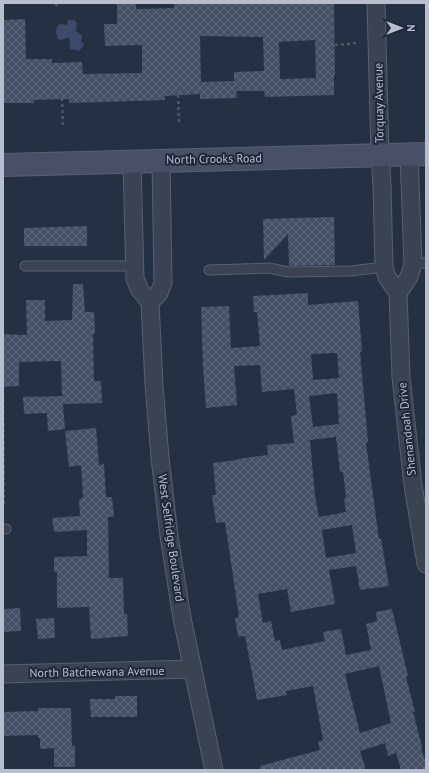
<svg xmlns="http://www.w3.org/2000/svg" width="429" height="773" viewBox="0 0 429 773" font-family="'PT Sans',sans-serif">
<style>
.water{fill:#3c4b6c}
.building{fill:url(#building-cross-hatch);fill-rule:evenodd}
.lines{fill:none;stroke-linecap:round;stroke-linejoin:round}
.lane-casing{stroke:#596070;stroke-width:11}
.street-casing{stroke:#596070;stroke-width:19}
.secondary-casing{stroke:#596070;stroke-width:24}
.path{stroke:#475b60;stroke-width:2.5;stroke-dasharray:3 3;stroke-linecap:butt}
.lane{stroke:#3b4252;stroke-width:9}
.street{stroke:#3b4252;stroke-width:17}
.secondary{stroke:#495065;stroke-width:22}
.labels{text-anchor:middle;stroke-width:4;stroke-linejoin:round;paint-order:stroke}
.street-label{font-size:12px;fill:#b8becc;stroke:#1f2738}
</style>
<defs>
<pattern id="building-cross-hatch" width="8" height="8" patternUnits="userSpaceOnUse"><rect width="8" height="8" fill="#454f65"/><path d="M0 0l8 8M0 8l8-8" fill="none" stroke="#5e677a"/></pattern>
</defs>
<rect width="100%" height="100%" fill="#263043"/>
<!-- water -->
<polygon class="water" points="68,20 74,20 77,23 76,31 80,34 82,36 81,41 84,45 79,51 70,49 69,37 61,40 58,39 56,32 57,26 60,24 67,25"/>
<!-- building -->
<g class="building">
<path d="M117 3H136V9L174 8V3H334L335 75H334V95L265 97 264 91H236L237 98 200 99V94L165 96V100L69 103V99L34 100V103H3V20L25 19 26 59H52V63L82 62 83 74 142 73V45L105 46 104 24H117ZM200 36 263 37 264 71 234 72V81L201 82ZM315 40 316 78 280 79 279 42Z"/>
<polygon points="334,217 335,265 289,266 288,234 264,260 263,219"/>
<polygon points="87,226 87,246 24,246 24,228"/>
<polygon points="73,284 83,284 85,312 94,312 95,334 93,334 94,381 101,381 102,403 63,404 65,429 48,431 47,413 24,414 23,397 62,396 61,361 19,362 19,386 3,387 3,334 27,335 26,300 45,300 45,321 72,320"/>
<path d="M308 293V305L358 301 362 351 360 352 368 442 366 443 379 539H381L389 586 360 590 356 566 329 570 335 604 291 612 287 589 258 594 263 623 271 621 275 641 280 640 282 650 325 641 323 632 341 629 346 655 371 650 366 624 377 621 376 612 392 609 408 676 406 677 415 712H413L422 746 421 747 426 764V770H401L396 753 388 756 385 743 360 751 366 770H260V766L320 750 318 742 323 740 313 686 286 691 287 695 257 700 245 636 238 637 235 618 239 617 225 522 216 523 212 495H216L213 463 237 460V459L268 455 267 445 294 443 291 416 297 415 294 389 262 392 260 365 234 366 237 405 206 408 203 368 201 307 229 306 231 348 260 346 257 312H254L253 296ZM337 353 339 378 313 380 311 354ZM337 393 339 424 313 427 309 396ZM336 437 340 472H343L346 498H344L346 512 319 517 315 496 310 440ZM352 525 356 553 326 558 322 530ZM379 666 391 723 360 733 345 674Z"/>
<polygon points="96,428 99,465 104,464 106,497 112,497 114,517 108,517 109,578 123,578 124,614 127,614 128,636 91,639 89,607 57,608 57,572 54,572 54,557 87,556 87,530 54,532 52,518 80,516 79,499 83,498 81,465 69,467 65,431"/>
<polygon points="20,608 21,631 3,632 3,609"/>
<polygon points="54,618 55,638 38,639 36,619"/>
<polygon points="115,696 137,696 137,717 91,717 90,699 115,699"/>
<polygon points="38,708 71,708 72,746 75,746 75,767 54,767 54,748 40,749 40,738 38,738 38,735 3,736 3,712 38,711"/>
</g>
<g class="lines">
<!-- lane casing -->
<g class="lane-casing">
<g id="lane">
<polyline points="413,264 426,263"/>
<polyline points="25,266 134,266"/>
<polyline points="209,270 269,268 288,272 351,271 384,267"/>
<polyline points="3,529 6,529"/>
</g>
</g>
<!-- street casing -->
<g class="street-casing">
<g id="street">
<polyline points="376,3 380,155 382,185 384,267 387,277 398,293 401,377 413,485 426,564"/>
<polyline points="132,161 135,279 140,290 150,302 154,385 160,457 169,536 182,618 214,770"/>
<polyline points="398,293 409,277 413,264 409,154"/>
<polyline points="150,302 159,293 163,283 161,160"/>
<polyline points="3,674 192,669"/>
</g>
</g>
<!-- secondary casing -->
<g class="secondary-casing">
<polyline id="secondary" points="3,165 426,154"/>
</g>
<!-- path -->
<g class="path">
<polyline points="56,3 57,8"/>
<polyline points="335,45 357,43"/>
<polyline points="178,95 179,124"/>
<polyline points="62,98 63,128"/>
<polyline points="3,393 4,504 3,504"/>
</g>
<!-- lane -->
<use href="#lane" class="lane"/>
<!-- street -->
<use href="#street" class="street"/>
<!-- secondary -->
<use href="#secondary" class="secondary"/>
</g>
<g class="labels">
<!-- street labels -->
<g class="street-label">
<text transform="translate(379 103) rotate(-91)" y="4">Torquay Avenue</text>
<text transform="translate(214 159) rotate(-1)" y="4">North Crooks Road</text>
<text transform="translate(407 429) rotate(-96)" y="4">Shenandoah Drive</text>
<text transform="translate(171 538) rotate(82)" y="4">West Selfridge Boulevard</text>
<text transform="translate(97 672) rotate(-1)" y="4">North Batchewana Avenue</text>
</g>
</g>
<!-- border -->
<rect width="429" height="773" fill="none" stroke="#b8becc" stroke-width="8"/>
<!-- north arrow -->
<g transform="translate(401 28) rotate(90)" stroke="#1f2738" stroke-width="3" paint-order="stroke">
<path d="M0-3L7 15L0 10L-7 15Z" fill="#b8becc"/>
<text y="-6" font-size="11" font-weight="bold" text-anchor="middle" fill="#b8becc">N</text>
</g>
</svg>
